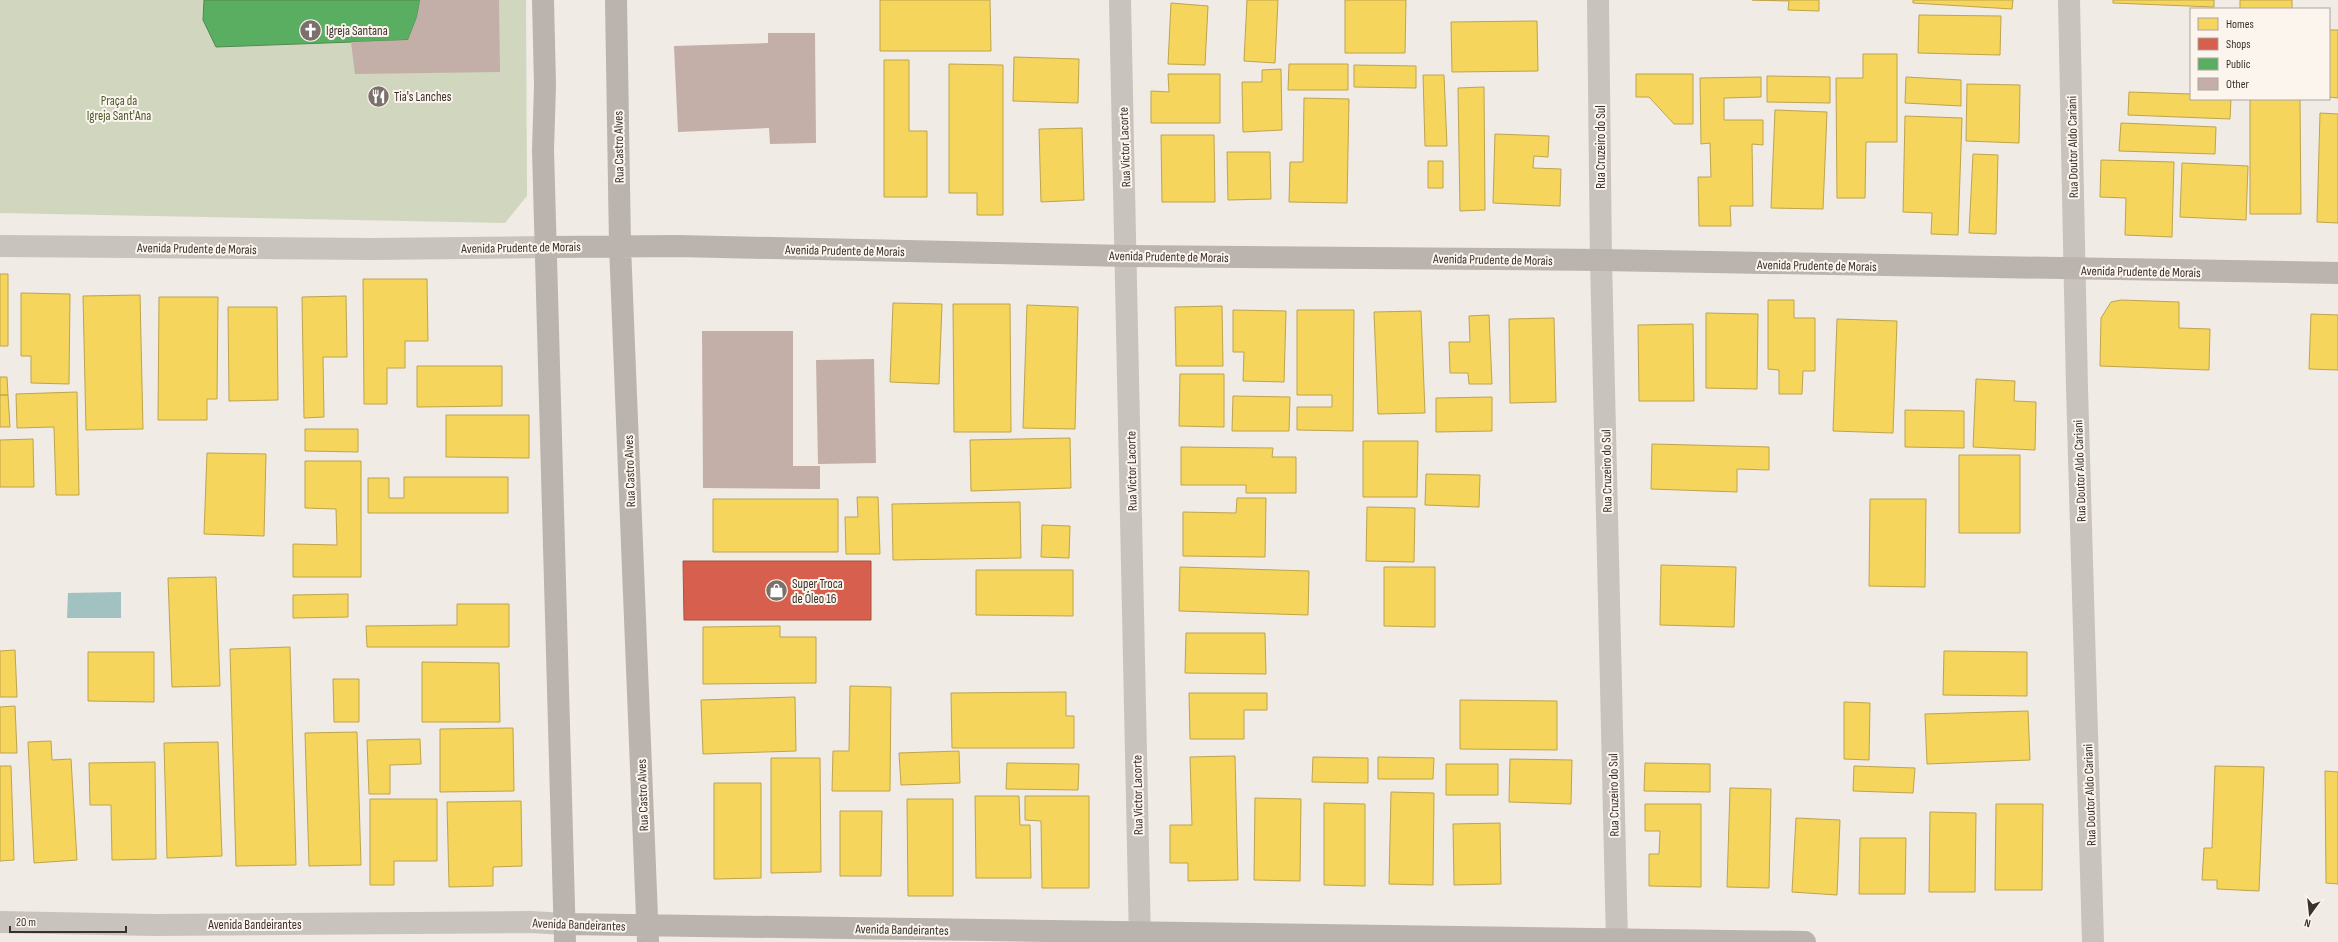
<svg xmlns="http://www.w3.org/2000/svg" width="2338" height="942" viewBox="0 0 2338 942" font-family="'Sofia Sans Condensed',sans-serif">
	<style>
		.green { fill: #d1d6bf }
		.water { fill: #a1c2c1 }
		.homes { fill: #f6d55c; stroke: #bea44d }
		.shops { fill: #d6604d; stroke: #a85243 }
		.public { fill: #5aae61; stroke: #518851 }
		.building { fill: #c3afa7 }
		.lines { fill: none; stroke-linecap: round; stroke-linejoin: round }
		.street { stroke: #c9c3be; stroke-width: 22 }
		.secondary { stroke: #bab3ae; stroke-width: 22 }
		.labels { text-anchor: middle; stroke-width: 4; stroke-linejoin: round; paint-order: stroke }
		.poi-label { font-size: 13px; fill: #3b302b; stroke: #fbf5ee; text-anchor: start }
		.park-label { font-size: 13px; fill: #4a5a2e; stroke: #fbf5ee }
		.street-label { font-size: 13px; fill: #3b302b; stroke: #fbf5ee }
	</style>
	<rect width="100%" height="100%" fill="#f0ebe5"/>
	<path class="green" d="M0,0H526L527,196L505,223L0,213Z"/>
	<path class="water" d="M121,592V618H67L68,593Z"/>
	<path class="homes" d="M880,0H990L991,51H880Z
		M1247,0H1278L1275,63L1244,61Z
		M1345,0H1406L1405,53H1345Z
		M1752,0H1819V11L1788,10L1789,1Z
		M1913,0H2013L2012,9L1913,3Z
		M2113,0H2214V7L2113,3Z
		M2240,0H2292V9H2240Z
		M1171,3L1208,6L1205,65L1168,64Z
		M1919,15L2001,16L2000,55L1918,53Z
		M1537,21L1538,71L1452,72L1451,22Z
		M2329,30H2338V98L2329,97Z
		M1863,54H1897V142H1866L1865,198H1837L1836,78H1863Z
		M1014,57L1079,59L1078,103L1013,101Z
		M884,60H909V131H927V197H884Z
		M949,64L1003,65V215H977V193H949Z
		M1289,64H1348V90H1288Z
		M1354,65L1416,66V88L1354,87Z
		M1281,69L1282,130L1243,132L1242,82H1262V70Z
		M1168,74H1220V123H1151V91L1169,92Z
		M1636,74H1693V124H1674L1649,97H1636Z
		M1423,75H1444L1447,146H1425Z
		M1767,76L1830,77V103L1767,102Z
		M1761,77V97L1724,98V120H1763V145L1752,144L1753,206H1730L1731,226H1699L1698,177H1711L1710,143L1701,144L1700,78Z
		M1906,77L1961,80V106L1905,103Z
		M1967,84L2020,85L2019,143L1966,141Z
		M1484,87L1485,210L1460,211L1458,88Z
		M2129,92L2191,94V99H2231L2230,119L2128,115Z
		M1304,98L1349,99L1347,203L1289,202L1290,162H1303Z
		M2250,99H2300L2301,214H2250Z
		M1775,110L1827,112L1823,209L1771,208Z
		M2320,113L2338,114V223L2317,222Z
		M1905,116L1962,118L1958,235L1931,234L1932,213L1903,212Z
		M2121,123L2216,127L2215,154L2119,151Z
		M1082,128L1084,200L1041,202L1039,129Z
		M1495,134L1549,136L1548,157L1534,156L1533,168L1561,169L1560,206L1493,203Z
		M1161,135H1214L1215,202H1162Z
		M1227,152H1270L1271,199L1228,200Z
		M1973,154L1998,155L1996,234L1969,233Z
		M2101,160L2174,162L2172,237L2125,235L2126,198L2100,197Z
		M1428,161H1443V188H1428Z
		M2182,163L2248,166L2246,220L2180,217Z
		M0,274H8V346H0Z
		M363,279H427L428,341H405V368H387V404H364Z
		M21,293L70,294L69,384L31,383V356H21Z
		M140,295L143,429L86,430L83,296Z
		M346,296L347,357H323L324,417L304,418L302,297Z
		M159,297H218L217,399H207V420H158Z
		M1768,300H1794V318H1815V371H1803L1802,394H1779V370L1768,369Z
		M2121,300L2179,302V328L2210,329L2209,370L2100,366L2101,318L2111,302Z
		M893,303L942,304L939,384L890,382Z
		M953,304H1010L1011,432H954Z
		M1027,305L1078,307L1075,429L1023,428Z
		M1222,306L1223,366H1176L1175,307Z
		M228,307H277L278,400L229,401Z
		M1233,310L1286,311L1284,382L1243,381L1244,352H1233Z
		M1297,310H1354L1353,431L1297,430V407H1332V395H1297Z
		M1421,311L1425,413L1378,414L1374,312Z
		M1706,313L1758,314L1757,389L1706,388Z
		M2311,314L2338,315V370L2309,369Z
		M1489,315L1492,384H1469L1468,373H1450L1449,342H1470L1469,316Z
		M1554,318L1556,402L1510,403L1509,319Z
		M1837,319L1897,321L1893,433L1833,431Z
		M1693,324L1694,401H1639L1638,325Z
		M417,366H502V406L417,407Z
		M1180,374H1224V427L1179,426Z
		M0,377H7L8,395H0Z
		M1976,379L2015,381L2014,401L2036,402L2035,450L1973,447Z
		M77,392L79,495H56L54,427L17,428L16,394Z
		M0,395H8L10,427H0Z
		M1233,396L1290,397L1289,431H1232Z
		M1492,397V431L1436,432V398Z
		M1905,410L1964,411V448L1905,447Z
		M446,415H529V458L446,457Z
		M305,429H358V452L305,451Z
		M1070,438L1071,488L971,491L970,440Z
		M33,439L34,487H0V440Z
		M1363,441H1418L1417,497H1363Z
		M1652,444L1769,447V470L1737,469V492L1651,489Z
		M1181,447L1273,448L1272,457H1296V493H1246V485H1181Z
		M207,453L266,454L264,536L204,534Z
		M1959,455H2020V533H1959Z
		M305,461H361V577H293V544L337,545L336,509L305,508Z
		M1426,474L1480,475L1479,507L1425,505Z
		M404,477H508V513H368V478H389V498H404Z
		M857,497H878L880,554H846L845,517H858Z
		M1237,498H1266L1265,557L1183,556V512L1236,513Z
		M713,499H838V552H713Z
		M1870,499H1926L1925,587L1869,586Z
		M1020,502L1021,558L893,560L892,504Z
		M1367,507L1415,508L1414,562L1366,561Z
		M1042,525L1070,526L1069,558L1041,557Z
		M1661,565L1736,567L1734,627L1660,625Z
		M1180,567L1309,571L1308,615L1179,611Z
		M1384,567H1435V627L1384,626Z
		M976,570H1073V616L976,615Z
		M216,577L220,686L172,687L168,578Z
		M348,594V617L293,618V595Z
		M457,604H509V647H367L366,626L457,625Z
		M780,626V637H816V683L703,684V627Z
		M1186,633H1265L1266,674L1185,673Z
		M290,647L296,865L236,866L230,649Z
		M15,650L17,697H0V651Z
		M1944,651L2027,652V696L1943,695Z
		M88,652H154V702L88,701Z
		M422,662L499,663L500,722H422Z
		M333,679H359V722H334Z
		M850,686L891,687L890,791H832L833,751H849Z
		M1066,692V716H1074V748H952L951,693Z
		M1189,693H1267V710H1244V739H1190Z
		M795,697L796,751L703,754L701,700Z
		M1460,700L1557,701V750L1460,749Z
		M1844,702L1870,703L1869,760L1844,759Z
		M15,706L17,753H0V707Z
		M2028,711L2030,760L1927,764L1925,714Z
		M513,728L514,791L440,792V729Z
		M357,732L361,865L309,866L305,733Z
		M420,739L421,764L390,765V794H369L367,740Z
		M51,741L52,760L71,759L77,860L34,863L28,742Z
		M218,742L222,856L167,858L164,743Z
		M959,751L960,783L901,785L899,753Z
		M1235,756L1238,880L1188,881V863H1170V825H1192L1190,757Z
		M1313,757L1368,758V783L1312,782Z
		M1378,757L1434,758L1433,779H1378Z
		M771,758H820L821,872L771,873Z
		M1510,759L1572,760L1571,804L1509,802Z
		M155,762L156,859L112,860L111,805H90L89,763Z
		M1007,763L1079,764L1078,790L1006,789Z
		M1645,763L1710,764V792L1644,791Z
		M1446,764H1498V795H1446Z
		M0,766H11L14,860L0,861Z
		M1854,766L1915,768L1913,793L1853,791Z
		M2215,766L2264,767L2259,891L2217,889V880H2202L2204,848H2212Z
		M2325,771L2338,772V884L2326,883Z
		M714,783H761V878L714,879Z
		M1730,788L1771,789L1769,888L1727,887Z
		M1391,792L1434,793L1433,885L1389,884Z
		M975,796H1019L1020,825H1030L1031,878H976Z
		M1025,796H1089V888H1042L1041,821L1025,820Z
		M1255,798L1301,799L1300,881L1254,880Z
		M370,799H437V861H394V885H370Z
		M907,799H953V896H908Z
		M521,801L522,866L493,867V886L449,887L447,802Z
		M1324,803L1365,804V886L1324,885Z
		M1645,804H1701V887L1649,886V854H1659L1660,831H1645Z
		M1996,804H2043L2042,890H1995Z
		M840,811H882L881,876H840Z
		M1930,812L1976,813L1975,892H1929Z
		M1796,818L1840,820L1837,895L1792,892Z
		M1500,823L1501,884L1454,885L1453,824Z
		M1860,838H1906L1905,894H1859Z"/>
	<path class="shops" d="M683,561H871V620H684Z"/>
	<path class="public" d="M204,0H420L417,17L408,40L216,47L203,20Z"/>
	<path class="building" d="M420,0H499L500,72L355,74L351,42L408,40L417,17Z
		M768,33H815L816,143L770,144L769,128L678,132L674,46L768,43Z
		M702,331H793V466H820V489L703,488Z
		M874,359L876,463L818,464L816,360Z"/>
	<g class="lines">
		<path class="street" d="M1120,0L1140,942
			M1598,0L1601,260L1617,942
			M2069,0L2077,388L2093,942
			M0,246L372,249L547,247
			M0,922L154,925L531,922L565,924"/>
		<path class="secondary" d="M543,0L545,85L543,150L565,942
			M616,0L620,246L648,942
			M547,247L678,246L1127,256L1601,260L2338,273
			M565,924L1805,942"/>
	</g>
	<defs>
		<symbol id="church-disc" viewBox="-11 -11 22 22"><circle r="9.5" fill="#7a716c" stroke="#fbf5ee"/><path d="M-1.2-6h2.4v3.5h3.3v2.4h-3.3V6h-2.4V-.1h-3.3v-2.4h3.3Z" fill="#fff"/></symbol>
		<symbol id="restaurant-disc" viewBox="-11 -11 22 22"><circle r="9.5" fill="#7a716c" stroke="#fbf5ee"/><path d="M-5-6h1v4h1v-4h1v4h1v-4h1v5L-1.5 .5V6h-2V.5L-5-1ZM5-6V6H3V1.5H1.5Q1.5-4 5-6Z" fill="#fff"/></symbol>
		<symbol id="shop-disc" viewBox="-11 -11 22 22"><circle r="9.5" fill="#7a716c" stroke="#fbf5ee"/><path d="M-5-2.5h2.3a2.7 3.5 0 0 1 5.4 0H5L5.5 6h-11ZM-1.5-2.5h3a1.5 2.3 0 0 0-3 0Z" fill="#fff"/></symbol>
	</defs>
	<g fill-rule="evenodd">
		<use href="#church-disc" x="298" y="18" width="25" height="25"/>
		<use href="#restaurant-disc" x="366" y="84" width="25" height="25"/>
		<use href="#shop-disc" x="764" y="578" width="25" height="25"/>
	</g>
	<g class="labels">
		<g class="poi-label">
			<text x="326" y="35">Igreja Santana</text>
			<text x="394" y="101">Tia's Lanches</text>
			<text x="792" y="588">Super Troca<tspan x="792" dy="15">de Óleo 16</tspan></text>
		</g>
		<g class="park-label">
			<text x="119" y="105">Praça da<tspan x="119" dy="15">Igreja Sant'Ana</tspan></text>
		</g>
		<g class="street-label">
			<text transform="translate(618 147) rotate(-91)" y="5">Rua Castro Alves</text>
			<text transform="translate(1124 147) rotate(-92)" y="5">Rua Victor Lacorte</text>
			<text transform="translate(1600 147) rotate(-90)" y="5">Rua Cruzeiro do Sul</text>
			<text transform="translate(2072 147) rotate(-91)" y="5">Rua Doutor Aldo Cariani</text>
			<text transform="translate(521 247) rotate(-1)" y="5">Avenida Prudente de Morais</text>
			<text transform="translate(197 248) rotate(1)" y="5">Avenida Prudente de Morais</text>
			<text transform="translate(845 250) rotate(1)" y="5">Avenida Prudente de Morais</text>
			<text transform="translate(1169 256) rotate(1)" y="5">Avenida Prudente de Morais</text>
			<text transform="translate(1493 259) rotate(1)" y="5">Avenida Prudente de Morais</text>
			<text transform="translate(1817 265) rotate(1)" y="5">Avenida Prudente de Morais</text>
			<text transform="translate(2141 271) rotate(1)" y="5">Avenida Prudente de Morais</text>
			<text transform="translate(629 471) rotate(-92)" y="5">Rua Castro Alves</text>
			<text transform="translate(1131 471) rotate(-91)" y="5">Rua Victor Lacorte</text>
			<text transform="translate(1606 471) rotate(-91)" y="5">Rua Cruzeiro do Sul</text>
			<text transform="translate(2079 471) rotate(-92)" y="5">Rua Doutor Aldo Cariani</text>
			<text transform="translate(642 795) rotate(-92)" y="5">Rua Castro Alves</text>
			<text transform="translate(1137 795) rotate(-91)" y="5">Rua Victor Lacorte</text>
			<text transform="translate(1613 795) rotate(-91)" y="5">Rua Cruzeiro do Sul</text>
			<text transform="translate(2089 795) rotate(-92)" y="5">Rua Doutor Aldo Cariani</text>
			<text x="255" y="929">Avenida Bandeirantes</text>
			<text transform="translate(579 924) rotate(2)" y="5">Avenida Bandeirantes</text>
			<text transform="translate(902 929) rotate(1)" y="5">Avenida Bandeirantes</text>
		</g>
	</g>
	<rect x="2190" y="8" width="140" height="92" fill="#fbf5ee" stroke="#aea6a0"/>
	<rect x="2198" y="18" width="20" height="12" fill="#f6d55c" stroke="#aea6a0"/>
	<text x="2226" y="28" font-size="12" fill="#3b302b">Homes</text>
	<rect x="2198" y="38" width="20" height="12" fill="#d6604d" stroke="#aea6a0"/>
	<text x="2226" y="48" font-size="12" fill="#3b302b">Shops</text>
	<rect x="2198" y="58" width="20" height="12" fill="#5aae61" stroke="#aea6a0"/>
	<text x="2226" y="68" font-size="12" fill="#3b302b">Public</text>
	<rect x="2198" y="78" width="20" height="12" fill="#c3afa7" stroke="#aea6a0"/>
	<text x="2226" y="88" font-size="12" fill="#3b302b">Other</text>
	<g transform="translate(2310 914) rotate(195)" stroke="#fbf5ee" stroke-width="3" paint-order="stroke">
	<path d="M0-3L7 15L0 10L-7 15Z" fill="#3b302b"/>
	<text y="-6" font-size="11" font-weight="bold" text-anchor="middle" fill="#3b302b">N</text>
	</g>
	<path d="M10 926v6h116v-6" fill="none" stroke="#3b302b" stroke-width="2"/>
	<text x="16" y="926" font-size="12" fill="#3b302b" stroke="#fbf5ee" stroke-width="3" paint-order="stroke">20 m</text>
</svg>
